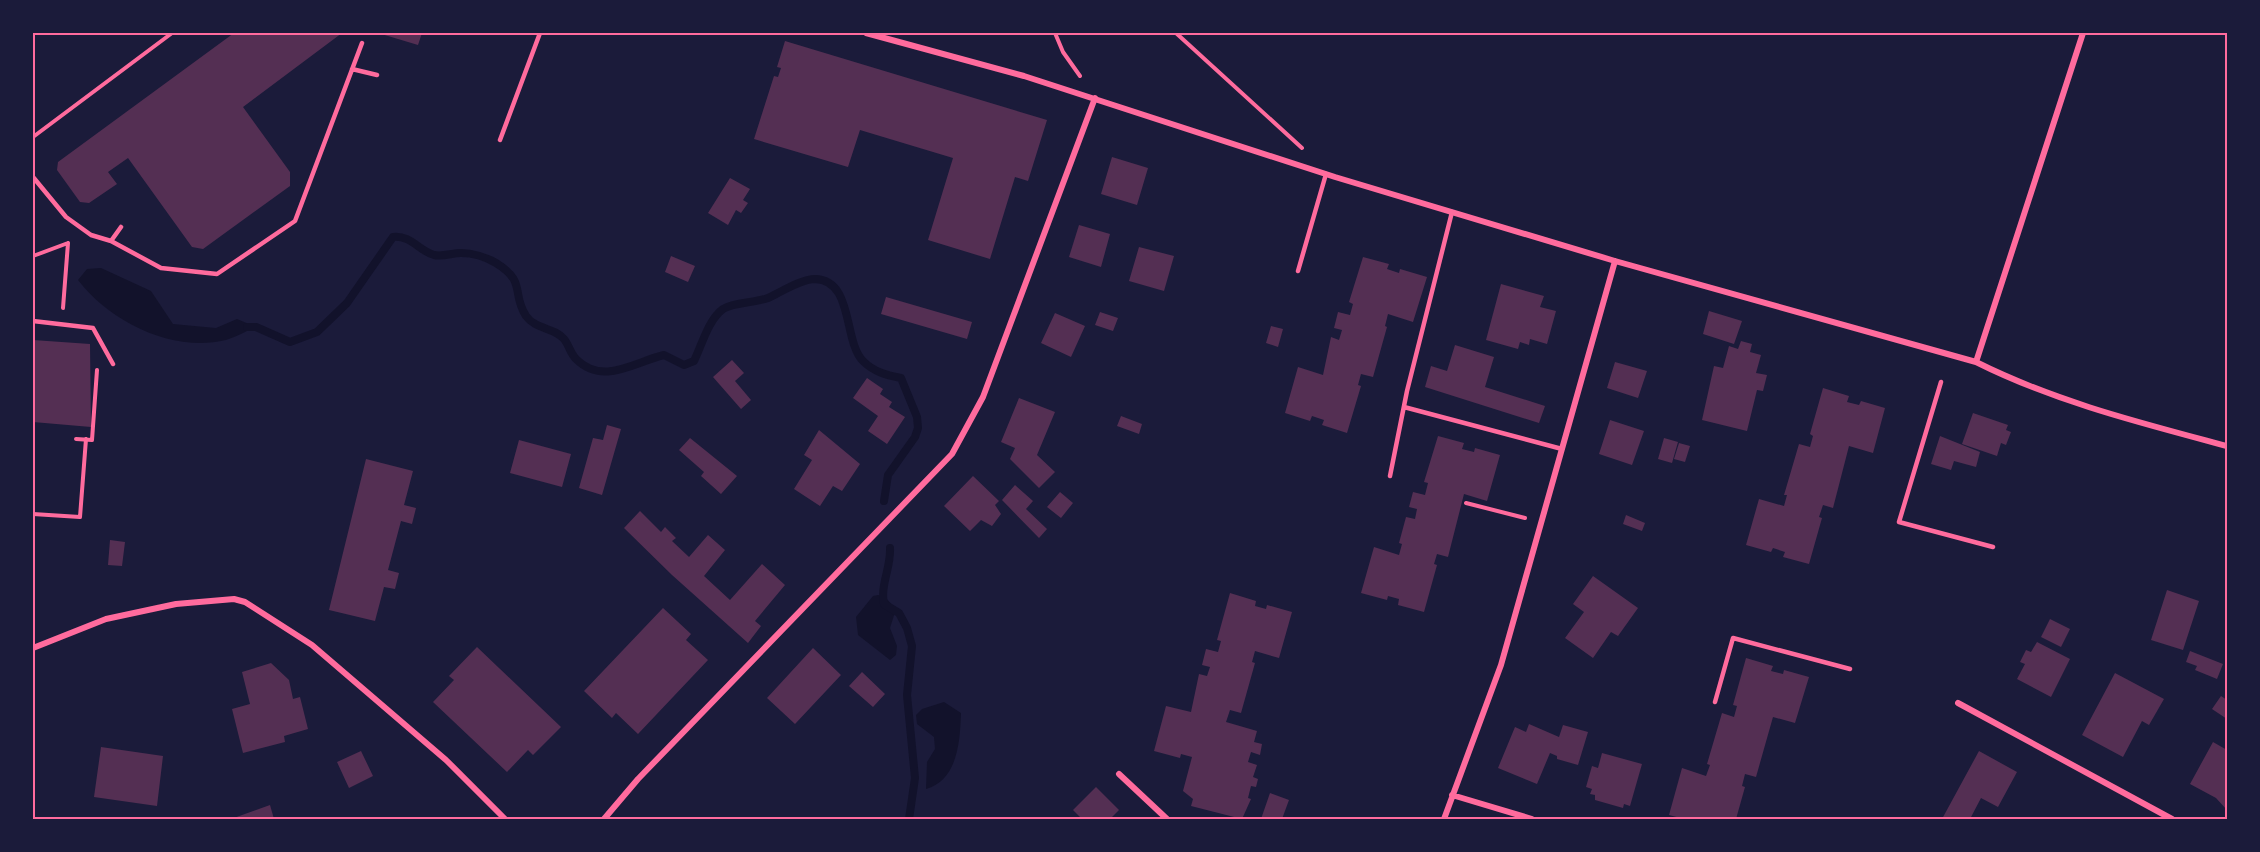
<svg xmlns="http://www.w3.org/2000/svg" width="2260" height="852" viewBox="0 0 2260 852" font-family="'Fira Sans',sans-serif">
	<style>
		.water { fill: #12122b }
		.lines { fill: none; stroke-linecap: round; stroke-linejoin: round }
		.stream { stroke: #12122b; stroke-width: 8 }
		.building { fill: #542f53 }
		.path { stroke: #ff6b9d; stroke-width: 4 }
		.service { stroke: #ff6b9d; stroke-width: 4.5 }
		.minor { stroke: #ff6b9d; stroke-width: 6 }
		.neatline { fill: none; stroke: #ff6b9d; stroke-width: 2 }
	</style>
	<rect width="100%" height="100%" fill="#1b1b3a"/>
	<path class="water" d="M101,268L151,291L173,324L216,328L237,319L256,327C246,331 236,337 226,340C173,353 110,322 78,280L87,269Z
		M878,595L885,597L896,609L890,628L897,646L896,655L890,660L858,635L856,617L873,596Z
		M944,702L961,713C960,741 958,780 926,789L927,762L935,749L934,737L917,724L916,715L922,709Z"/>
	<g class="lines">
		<path class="stream" d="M247,327H256L290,342L317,332L347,303L393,237C411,235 419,251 434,255C443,257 452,253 461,253C472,253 486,257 496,263C527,282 511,293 526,316C536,330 554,327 564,339C569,345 570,353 576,359C603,386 634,362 664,355L684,365L694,361C702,345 708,320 723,309C734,302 755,303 768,298C781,292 801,279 815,279C854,280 843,341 863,361C874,372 886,375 901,378L917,417L918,428L915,437L888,475L884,501
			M890,548C891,568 880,585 884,604L899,613L907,628L912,646L907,695L915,778L909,819"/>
	</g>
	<path class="building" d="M234,33H342L243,107L290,172V186L203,249L192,247L128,158L108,172L117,184L89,203L80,202L57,170L58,162Z
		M378,33H422L418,45Z
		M785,41L1047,120L1028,181L1015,177L990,259L928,240L953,158L860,130L848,167L754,139L774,76L778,77L781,68L777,67Z
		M1112,157L1148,168L1137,205L1101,194Z
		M730,178L750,189L743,200L748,203L741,213L736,210L728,225L708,213Z
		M1079,225L1110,234L1101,267L1069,257Z
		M1139,247L1174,256L1164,291L1129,281Z
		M671,256L695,266L688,282L665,272Z
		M1363,257L1389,264L1387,269L1399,273L1400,269L1427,277L1413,322L1388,314L1385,326L1387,327L1373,377L1361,374L1358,385L1361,386L1347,433L1322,425L1324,420L1312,416L1310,421L1285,413L1298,367L1323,375L1331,337L1339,340L1342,330L1334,328L1338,312L1350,315L1353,304L1349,302Z
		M1501,284L1544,296L1540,307L1556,311L1547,344L1530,339L1529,345L1520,342L1518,349L1486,340Z
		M886,297L972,322L967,339L881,314Z
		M1709,311L1742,321L1734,344L1703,334Z
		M1100,312L1118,318L1113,331L1095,325Z
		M1055,313L1085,326L1071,357L1041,343Z
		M1271,326L1283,329L1278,347L1266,343Z
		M33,340L90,344L91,427L33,422Z
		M1741,341L1752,344L1750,352L1761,355L1756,373L1767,375L1763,391L1757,390L1747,431L1702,420L1714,366L1723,368L1729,346L1738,349Z
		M1455,345L1494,357L1485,387L1545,406L1539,423L1425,387L1431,366L1447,371Z
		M732,360L744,373L735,381L751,400L741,409L713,377Z
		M1615,362L1647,371L1638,398L1607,388Z
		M867,378L883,389L880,394L892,402L889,407L905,417L887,444L868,431L878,416L853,398Z
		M1823,388L1849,396L1847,402L1859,405L1861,401L1885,408L1873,453L1849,446L1833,508L1823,505L1819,517L1822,518L1809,564L1783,557L1785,552L1773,548L1771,552L1746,545L1759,499L1784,506L1787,495H1784L1799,444L1810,447L1813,436L1810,434Z
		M1019,398L1055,412L1037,455L1055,472L1039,488L1010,459L1015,448L1001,442Z
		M1973,413L2008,425L2006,430L2011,432L2006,445L2001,443L1997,456L1962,444Z
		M1121,416L1142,424L1139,434L1117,426Z
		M1610,420L1644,431L1632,465L1599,454Z
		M607,425L621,429L602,495L579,488L593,438L603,440Z
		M819,430L860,464L842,491L833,486L820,506L794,489L812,460L804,455Z
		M1438,436L1464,443L1462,449L1474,452L1475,448L1500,455L1487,501L1464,494L1448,557L1437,554L1434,564L1437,565L1424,612L1398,605L1399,599L1388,596L1387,600L1361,593L1374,547L1399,555L1402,544L1399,543L1406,517L1415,519L1417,509L1409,507L1413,492L1425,495L1428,483L1424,482Z
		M1940,436L1980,452L1976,467L1954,461L1951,470L1931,464Z
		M690,438L737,476L721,494L701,476L704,472L679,450Z
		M1664,438L1678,442L1672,463L1658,459Z
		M519,440L571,454L562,487L510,473Z
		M1679,443L1690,446L1685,462L1674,459Z
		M366,459L413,471L404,505L416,508L412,524L401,521L388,570L399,573L395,589L384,587L375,621L329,610Z
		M973,476L999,501L995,505L1001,514L992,526L981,520L970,531L944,506Z
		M1015,485L1033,501L1026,509L1047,529L1039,538L1002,500Z
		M1060,492L1073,503L1061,518L1047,507Z
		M640,511L661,532L665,527L676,538L672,541L689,557L708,535L725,550L704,576L730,600L762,564L785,585L755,621L761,626L748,643L672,575L624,528Z
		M1626,515L1645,523L1642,531L1623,524Z
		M110,540L125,542L122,566L108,565Z
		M1593,576L1638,608L1618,636L1611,632L1593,658L1565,638L1584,612L1573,604Z
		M2167,590L2199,601L2183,650L2151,640Z
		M1230,593L1256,601L1255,606L1266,609L1267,605L1292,612L1279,658L1255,651L1252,662L1255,663L1241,713L1230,710L1226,722L1257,731L1254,742L1262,744L1260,755L1251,752L1248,762L1257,765L1253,777L1258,779L1256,787L1251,786L1248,798L1251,799L1242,819L1191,806L1193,799L1183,791L1192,757L1181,754L1180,758L1154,751L1166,706L1191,712L1199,674L1207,676L1210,667L1202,665L1206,649L1218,652L1221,641L1217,640Z
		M663,608L691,634L686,640L708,660L638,734L616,713L612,718L584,691Z
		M2050,619L2070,629L2061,647L2041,637Z
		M2037,642L2070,659L2051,697L2017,679L2025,664L2020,662L2026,650L2031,652Z
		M477,647L561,727L533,755L528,750L507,772L433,702L454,680L449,676Z
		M813,648L841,675L795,724L767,698Z
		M2190,651L2223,664L2217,679L2195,670L2197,666L2186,662Z
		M1746,658L1773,666L1771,671L1783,674L1784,670L1809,677L1795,723L1773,717L1756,777L1745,774L1742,786L1745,787L1736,819H1684L1669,815L1682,768L1706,776L1710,765L1707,764L1722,713L1734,717L1737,706L1733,705Z
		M271,663L289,680L293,699L300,697L308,729L284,736L285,742L243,753L232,709L250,704L242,672Z
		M862,672L885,694L873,707L849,686Z
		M2115,673L2164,699L2149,725L2142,721L2123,757L2082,735Z
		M2221,696L2227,700V719L2212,709Z
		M1529,724L1559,737L1563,725L1588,732L1578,765L1557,759V756L1550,753L1537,784L1498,768L1515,727L1526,732Z
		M2213,742L2227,750V810L2216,798L2190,784Z
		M101,747L163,756L157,806L94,797Z
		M361,751L373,776L349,788L337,762Z
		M1979,751L2017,772L1998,807L1981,798L1970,819H1942Z
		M1602,753L1642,764L1630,806L1624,804L1623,808L1595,800V795L1590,794L1592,789L1586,787L1592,766L1598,768Z
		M1096,787L1119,810L1110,819H1082L1073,810Z
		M1270,793L1289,800L1282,819H1261Z
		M270,805L274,819H231Z"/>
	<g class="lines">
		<path class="path" d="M1055,33L1063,52L1080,76
			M1176,33L1302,148
			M33,137L172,33
			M33,256L68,243
			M63,308L68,243
			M76,439L92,440L97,370
			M1466,503L1525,518
			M33,514L80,517L86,439"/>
		<path class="service" d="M352,69L377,75
			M500,140L540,33
			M33,177L66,217L91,235L111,241L161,268L217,274L295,221L362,43
			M111,241L121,227
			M1298,271L1326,174
			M33,321L93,328L113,364
			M1941,382L1899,522L1993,547
			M1404,407L1562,449
			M1390,476L1407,391L1452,212
			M1715,702L1733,638L1850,669"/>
		<path class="minor" d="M866,33L1024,76L1335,177L1615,261L1976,362C2056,402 2141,423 2227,446
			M1976,362L2083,33
			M33,648L106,619L176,604L234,599L245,602L312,645L446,760L505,819
			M1958,703L2172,819
			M1119,774L1167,819
			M1452,795L1532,819
			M604,819L638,779L952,454L983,397L1095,98
			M1444,819L1501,665L1615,261"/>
	</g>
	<rect width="2260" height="852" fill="none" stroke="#1b1b3a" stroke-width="69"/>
	<rect x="34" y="34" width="2192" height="784" class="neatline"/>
</svg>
